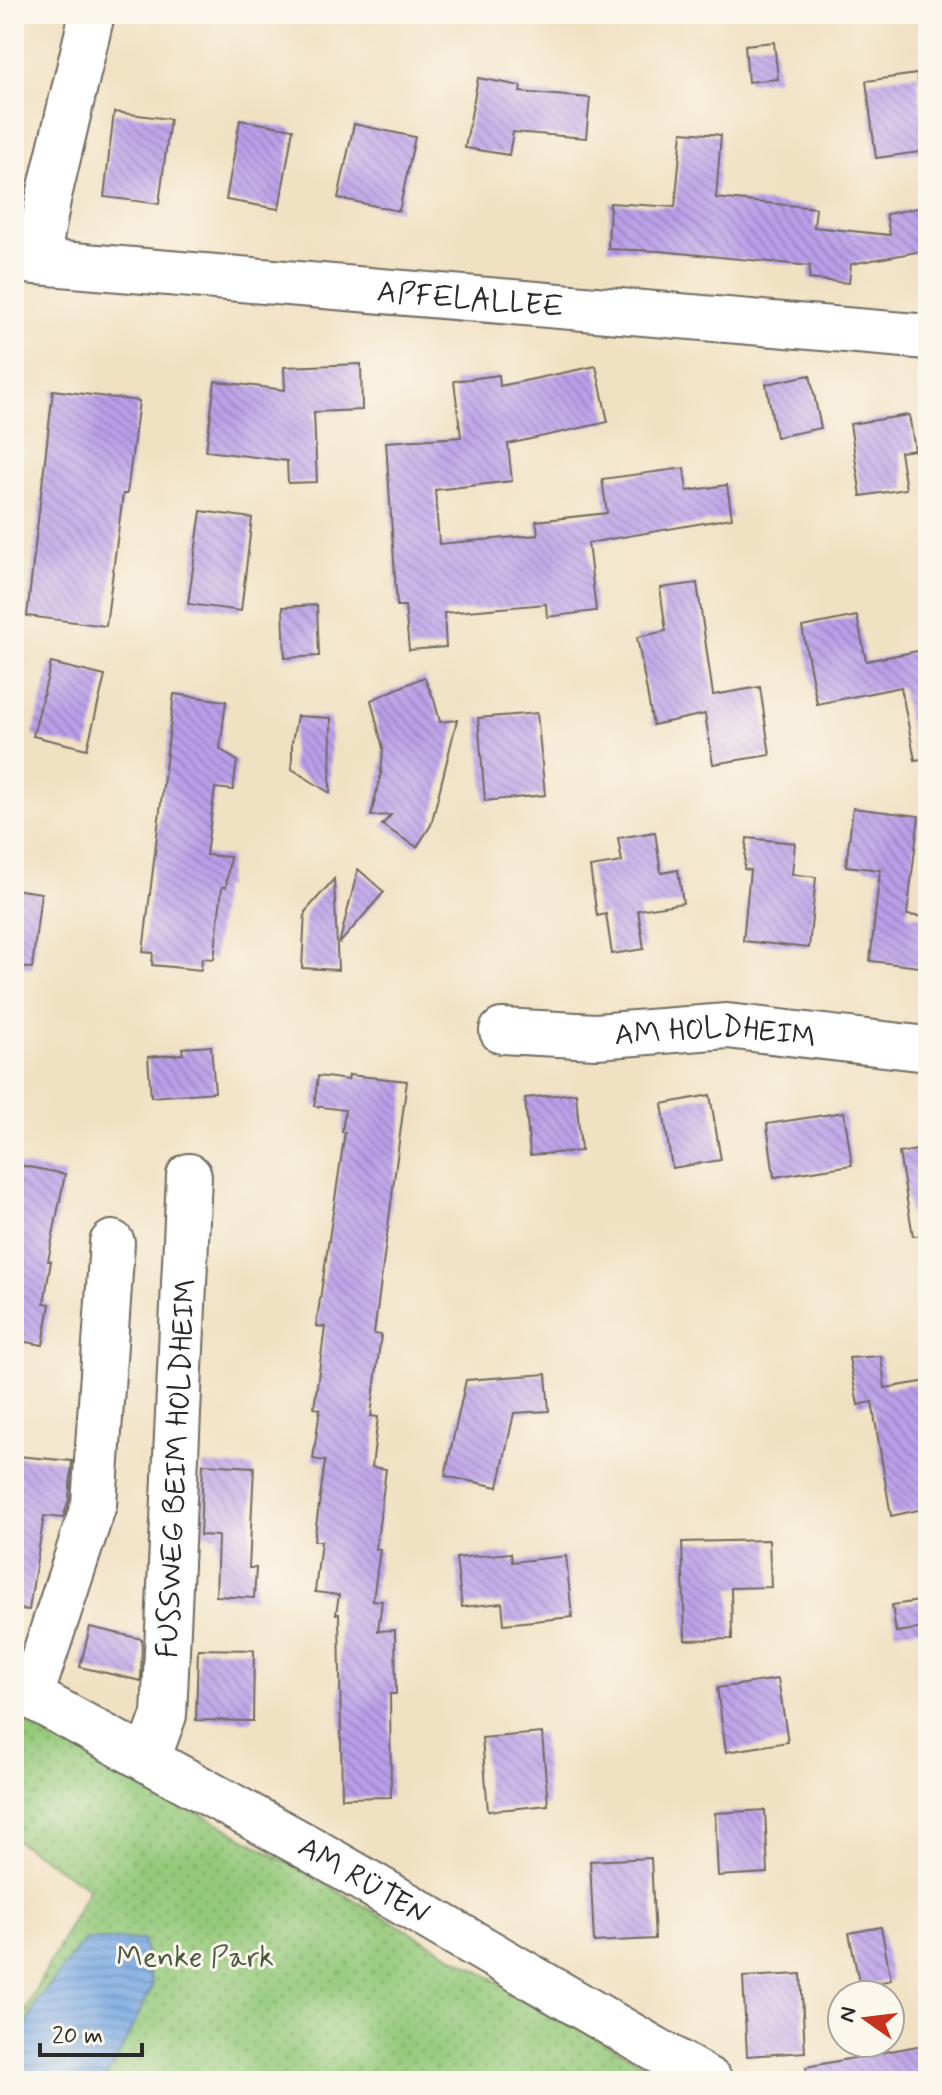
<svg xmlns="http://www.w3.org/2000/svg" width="942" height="2095" viewBox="0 0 942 2095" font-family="Mynerve,sans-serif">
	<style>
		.park { fill: url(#park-dots); stroke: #607a52; stroke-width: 2 }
		.water { fill: url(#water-rules); stroke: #526a88; stroke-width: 2 }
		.building { fill: url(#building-back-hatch) }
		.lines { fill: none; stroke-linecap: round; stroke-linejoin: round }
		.minor-casing { stroke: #706b60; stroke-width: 48 }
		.minor { stroke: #fff; stroke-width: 44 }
		.labels { text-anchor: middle; stroke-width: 6; stroke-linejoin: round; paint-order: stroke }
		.street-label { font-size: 30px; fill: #2b2b2b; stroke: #fbf7ec }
		.park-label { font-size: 30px; fill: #4a5a43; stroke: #fbf7ec }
	</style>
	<defs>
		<pattern id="park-dots" width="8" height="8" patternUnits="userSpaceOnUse" patternTransform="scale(2)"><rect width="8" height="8" fill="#94c97a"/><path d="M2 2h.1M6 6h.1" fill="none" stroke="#79a364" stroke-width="1.8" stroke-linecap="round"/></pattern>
		<pattern id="water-rules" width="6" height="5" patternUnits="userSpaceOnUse" patternTransform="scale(2)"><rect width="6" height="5" fill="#7aa9e4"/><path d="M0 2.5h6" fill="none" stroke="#648ab9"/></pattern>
		<pattern id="building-back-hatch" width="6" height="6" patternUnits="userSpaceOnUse" patternTransform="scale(2)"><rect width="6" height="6" fill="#b99fe9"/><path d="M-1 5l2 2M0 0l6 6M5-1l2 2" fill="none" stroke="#9782bd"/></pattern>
	</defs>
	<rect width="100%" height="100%" fill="#fbf7ec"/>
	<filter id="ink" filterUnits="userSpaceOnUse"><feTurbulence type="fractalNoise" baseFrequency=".0125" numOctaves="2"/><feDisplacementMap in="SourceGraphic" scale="16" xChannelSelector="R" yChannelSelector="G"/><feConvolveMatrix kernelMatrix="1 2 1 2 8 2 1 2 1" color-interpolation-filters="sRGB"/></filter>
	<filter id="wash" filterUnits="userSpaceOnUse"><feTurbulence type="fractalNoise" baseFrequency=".006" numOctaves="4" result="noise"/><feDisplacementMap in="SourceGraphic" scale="32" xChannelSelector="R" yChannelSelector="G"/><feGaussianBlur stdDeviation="1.8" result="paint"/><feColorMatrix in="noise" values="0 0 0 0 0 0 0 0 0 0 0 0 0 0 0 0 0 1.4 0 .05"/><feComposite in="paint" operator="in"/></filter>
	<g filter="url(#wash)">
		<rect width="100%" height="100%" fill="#f1e1c3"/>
		<path class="park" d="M20,1711L673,2081H14V2032L89,1888L14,1839V1726Z"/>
		<path class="water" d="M85,1940H143L152,1987L114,2065L102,2081H14V2056L37,2001Z"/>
		<g id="blocks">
			<path class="building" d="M774,42L778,79L748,82L745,45Z
				M917,74L927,151L876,158L866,81Z
				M478,78L521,86L520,92L590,98L586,138L513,132L509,155L465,148Z
				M114,112L170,119L159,204L104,197Z
				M240,120L293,129L279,209L226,200Z
				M354,124L415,137L399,211L338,198Z
				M682,132L721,135L716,198L816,208L814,227L890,235L886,214L928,206V250L851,264L849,283L809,279L810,266L659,251L608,249L610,203L675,207Z
				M361,364L362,410L314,412L317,482L288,483L287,461L206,451L215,381L285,390L284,367Z
				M596,366L608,422L508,444L512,481L435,490L439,544L538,535L536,521L607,513L602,479L684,468L687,491L727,485L732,518L588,543L596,611L547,617L546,604L444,613L446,647L409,650L405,606H397L386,442L461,437L454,381L499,375L500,386Z
				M810,375L821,428L776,437L766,384Z
				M53,390L139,401L127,494H123L106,626L27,616Z
				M909,415L915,450L900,452L906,489L861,496L850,424Z
				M201,511L252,518L241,611L188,604Z
				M697,583L713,695L760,687L770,755L713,764L705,714L653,725L637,637L666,631L660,588Z
				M317,605L319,656L285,658L283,607Z
				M857,616L866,661L928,649V758L915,760L901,687L817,704L802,627Z
				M51,663L105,676L87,749L33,736Z
				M424,677L434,699L440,722L457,720L431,825L417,847L382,825L391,815L371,816L381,773L383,748L371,700Z
				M174,694L226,701L220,749L237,761L233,790L215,788L206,855L230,857L226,887H222L214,959L202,958L201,970L152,965L153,953L143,952Z
				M537,713L545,795L485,801L478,718Z
				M297,716L331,718L330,793L292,769V742Z
				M853,808L919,816L907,915L928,917V968L870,961L880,870L846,866Z
				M655,832L661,873L678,870L683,903L638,910L644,949L612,954L606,914L597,916L590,867L622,862L618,838Z
				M747,838L795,843L792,874L816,877L809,948L743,941L750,870L744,869Z
				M358,869L384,892L339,944Z
				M334,879L338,970L302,968L305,912Z
				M14,889L41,893L32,968L14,967Z
				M211,1046L215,1092L151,1097L148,1057L183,1054L182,1048Z
				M349,1075L407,1081L374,1334L381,1335L371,1416L378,1417L372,1467L386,1469L376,1549H380L373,1600L382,1601L378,1631L395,1630L396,1694H390L391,1797L342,1798L339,1614H336L339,1595L315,1592L321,1541H314L325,1461L313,1459L320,1409L314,1408L325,1327L316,1326L345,1132H342L345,1110L314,1106L318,1076L348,1080Z
				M576,1093L581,1151L530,1155L525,1098Z
				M710,1095L721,1160L672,1168L662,1104Z
				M844,1112L852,1165L774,1177L767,1124Z
				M928,1148V1235L913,1236L899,1153Z
				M14,1164L65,1174L48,1261H51L44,1303L50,1304L43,1345L14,1340Z
				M881,1356L885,1388L928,1381V1508L891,1516L872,1402L858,1405L849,1358Z
				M546,1374L549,1411L514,1413L498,1487L445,1476L466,1380Z
				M17,1456L72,1461L69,1499L63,1518L44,1516L29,1610L14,1609V1487Z
				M203,1464L254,1467L249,1568H256L254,1598L216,1596L218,1536L200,1535Z
				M769,1540L771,1587L731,1588L732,1639L685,1640L682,1542Z
				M511,1553L512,1562L566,1556L572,1617L504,1624L502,1603L462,1607L456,1558Z
				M920,1601L925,1628L896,1632L892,1605Z
				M90,1627L142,1639L141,1681L80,1667Z
				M198,1649L254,1650L253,1721L196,1720Z
				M778,1679L788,1742L726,1752L717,1688Z
				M542,1733L548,1805L488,1811L482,1738Z
				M765,1810L768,1873L718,1876L715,1813Z
				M651,1858L655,1939L594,1942L590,1861Z
				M881,1927L891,1980L860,1987L849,1933Z
				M801,1974L805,2052L747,2056L743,1977Z
				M928,2044V2081H808L806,2067Z"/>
		</g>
	</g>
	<g filter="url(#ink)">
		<use href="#blocks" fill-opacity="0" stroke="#706b60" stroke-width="2"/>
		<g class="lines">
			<defs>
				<g id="minor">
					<path id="s1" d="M14,260L928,337"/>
					<path d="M37,262L48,200L92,14"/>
					<path id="s2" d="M502,1031L596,1036L727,1026L928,1049"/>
					<path id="s3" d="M14,1687L309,1848L710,2081"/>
					<path d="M31,1696L94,1504L112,1243"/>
					<path id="s4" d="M148,1759L164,1715L189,1176"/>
				</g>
			</defs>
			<use href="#minor" class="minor-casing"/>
			<use href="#minor" class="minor"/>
		</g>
	</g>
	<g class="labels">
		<g class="street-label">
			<text dy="10" stroke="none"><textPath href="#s1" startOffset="458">APFELALLEE</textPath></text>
			<text dy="10" stroke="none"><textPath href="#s2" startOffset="214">AM HOLDHEIM</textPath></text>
			<text dy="10" stroke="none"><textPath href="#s4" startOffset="294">FUSSWEG BEIM HOLDHEIM</textPath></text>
			<text dy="10" stroke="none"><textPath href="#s3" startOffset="400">AM RÜTEN</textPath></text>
		</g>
		<g class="park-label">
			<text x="195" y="1966">Menke Park</text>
		</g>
	</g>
	<rect width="942" height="2095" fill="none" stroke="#fbf7ec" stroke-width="48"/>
	<g transform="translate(866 2019) rotate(284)"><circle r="38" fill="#fbf7ec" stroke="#a8a59f" stroke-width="2"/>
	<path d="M0-6L14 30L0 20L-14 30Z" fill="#c8321e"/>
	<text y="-12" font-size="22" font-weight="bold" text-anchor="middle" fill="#2b2b2b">N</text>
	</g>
	<path d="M40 2043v12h102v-12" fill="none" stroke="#2b2b2b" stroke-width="4"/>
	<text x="52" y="2043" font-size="24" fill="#2b2b2b" stroke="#fbf7ec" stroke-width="6" paint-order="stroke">20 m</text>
</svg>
